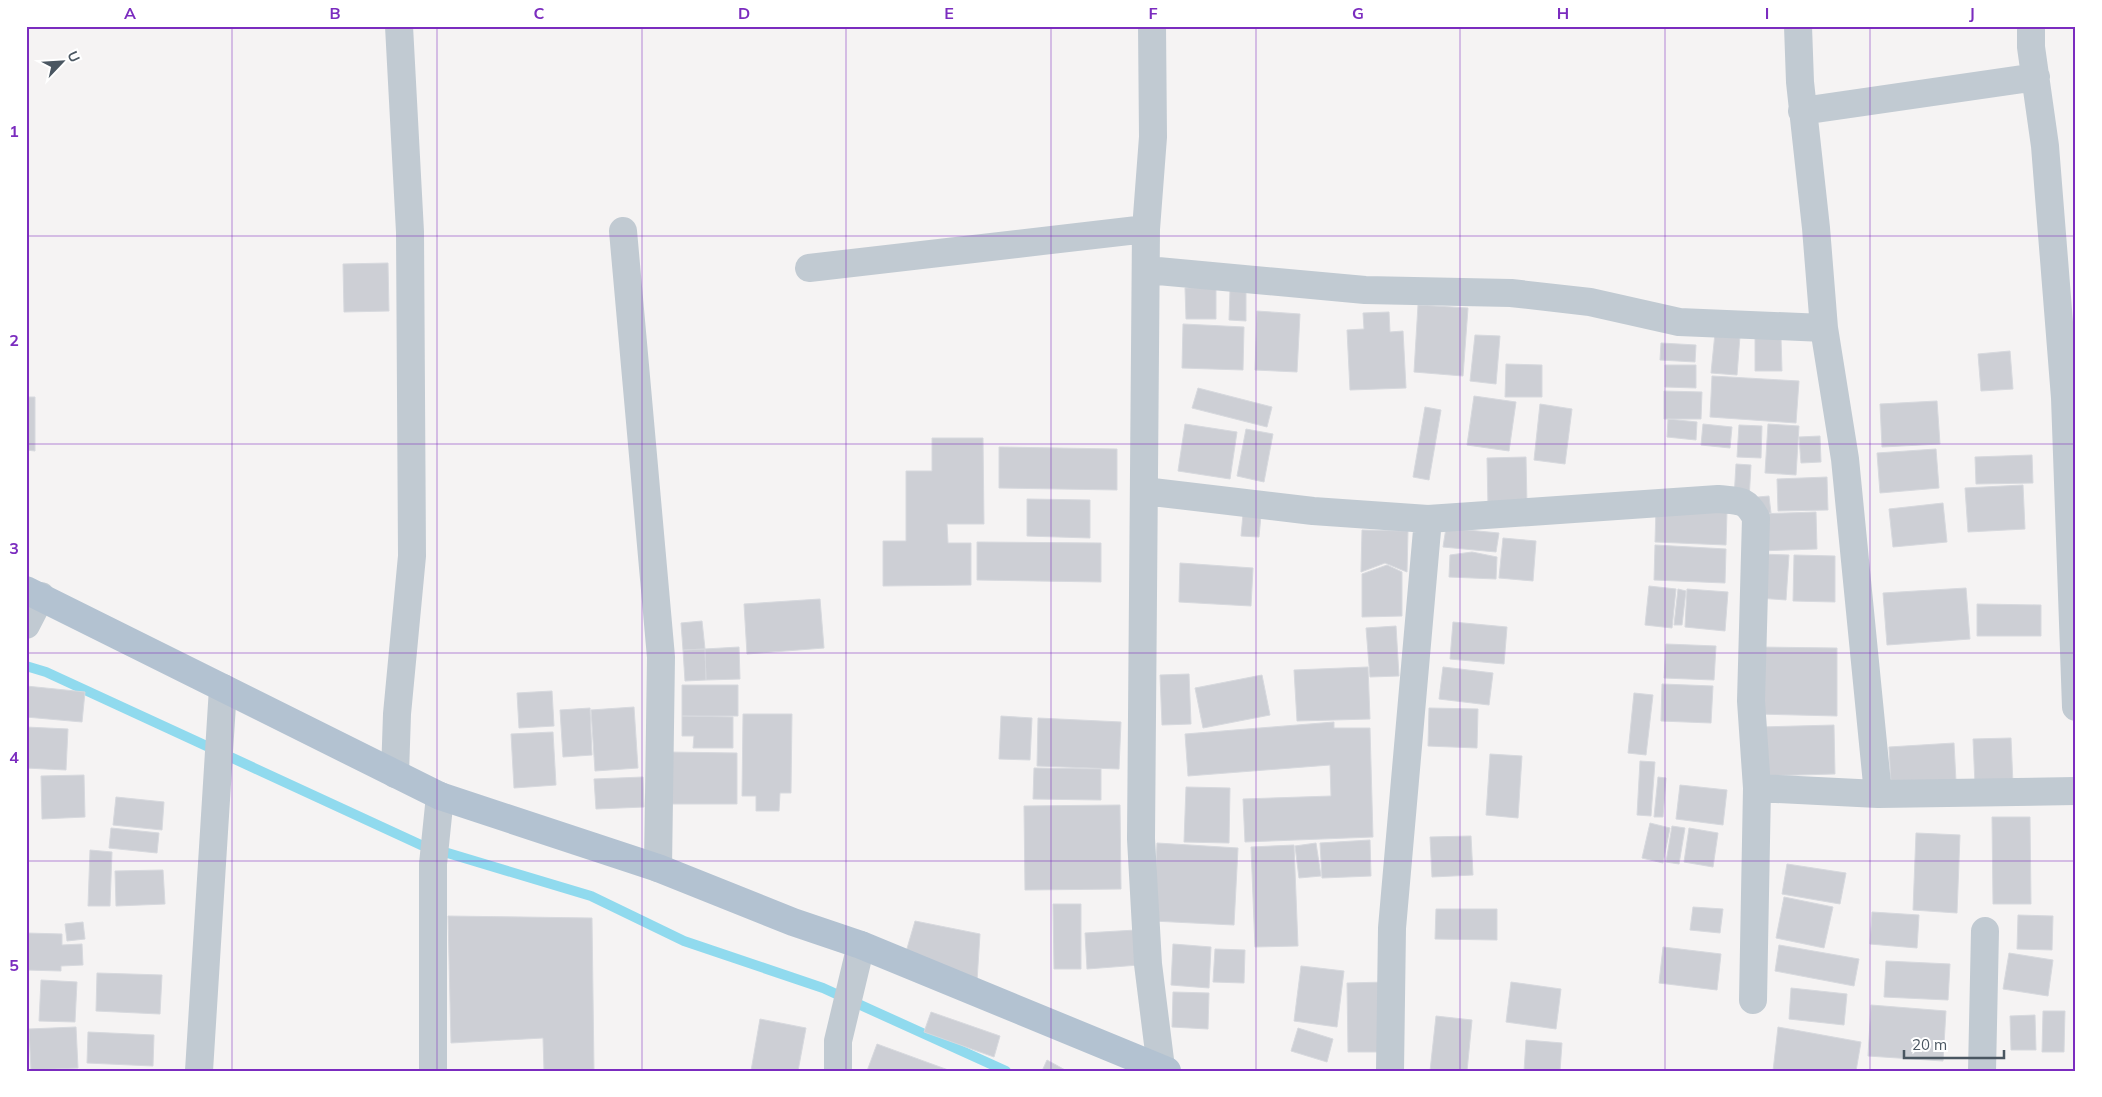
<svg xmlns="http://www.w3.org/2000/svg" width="2102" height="1097" viewBox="0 0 2102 1097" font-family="Mulish,sans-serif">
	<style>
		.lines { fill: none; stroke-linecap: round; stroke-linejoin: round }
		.stream { stroke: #90daee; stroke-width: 10 }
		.building { fill: #cdcfd5; stroke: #d7d9de }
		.minor { stroke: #c1cad2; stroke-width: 28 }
		.major { stroke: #b3c2d1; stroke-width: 28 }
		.grid { fill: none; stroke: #7b2cbf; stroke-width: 1; stroke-opacity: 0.55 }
		.neatline { fill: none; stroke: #7b2cbf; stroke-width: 2 }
		.grid-label { font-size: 16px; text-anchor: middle; font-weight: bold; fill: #7b2cbf }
	</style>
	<rect width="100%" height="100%" fill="#f5f3f3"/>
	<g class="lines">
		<path class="stream" d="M26,666L46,672L421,845L591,896L684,941L823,988L1006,1071"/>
	</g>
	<path class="building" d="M388,263L389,311L344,312L343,264Z
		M1216,287V319H1186L1185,288Z
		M1230,289H1246V321L1229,320Z
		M1418,305L1468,308L1463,376L1414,372Z
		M1257,311L1300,314L1297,372L1255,370Z
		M1389,312L1390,332L1403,331L1406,388L1350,390L1347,330L1364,329L1363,313Z
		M1183,324L1244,327L1243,370L1182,368Z
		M1715,333L1740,336L1737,375L1711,373Z
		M1475,335L1500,336L1496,384L1470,381Z
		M1755,338H1781L1782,371H1755Z
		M1661,343L1696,345L1695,362L1660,360Z
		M2010,351L2013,389L1981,391L1978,354Z
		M1506,364L1542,365V397H1505Z
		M1665,365H1696V388L1665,387Z
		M1712,376L1799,381L1796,423L1710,417Z
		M1198,388L1272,407L1267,427L1192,408Z
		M1664,391L1702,392L1701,419H1664Z
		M1474,396L1516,402L1509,451L1467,445Z
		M26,397H35V451L26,450Z
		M1937,401L1940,444L1882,447L1880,404Z
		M1540,404L1572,409L1565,464L1534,460Z
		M1425,407L1441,410L1429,480L1413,477Z
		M1668,419L1697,422L1696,440L1667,437Z
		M1185,424L1237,432L1230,479L1178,471Z
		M1703,424L1732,427L1730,448L1701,445Z
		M1768,424L1799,426L1796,475L1765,473Z
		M1739,425L1762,426L1761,458L1737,457Z
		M1246,429L1273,434L1264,482L1237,476Z
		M1820,436L1821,462L1801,463L1799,437Z
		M932,438H983L984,524H947L948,543H971V585L883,586V541H906V471H932Z
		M999,447L1117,449V490L999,488Z
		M1936,449L1939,488L1880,493L1877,453Z
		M2032,455L2033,483L1976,484L1975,457Z
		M1526,457L1527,506H1488L1487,458Z
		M1736,464L1751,465L1749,500L1734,498Z
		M1827,477L1828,510L1778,511L1777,479Z
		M2023,485L2025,529L1968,532L1965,488Z
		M1769,496L1771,513H1759L1758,497Z
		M1027,499L1090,500V538L1027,536Z
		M1943,503L1947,542L1893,547L1889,509Z
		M1656,507L1727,511L1726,545L1655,542Z
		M1816,512L1817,549L1758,551L1757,514Z
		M1243,514L1261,515L1259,537L1241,536Z
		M1446,528L1499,533L1496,552L1443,547Z
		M1362,530L1408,531L1407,572L1385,563L1361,572Z
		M1503,538L1536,541L1533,581L1499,578Z
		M977,542L1101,543V582L977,580Z
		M1655,545L1726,549L1725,583L1654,580Z
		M1472,552L1497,557L1496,579L1449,577L1450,555Z
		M1760,554L1789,555L1786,600L1758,598Z
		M1794,555L1835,556V602L1793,601Z
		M1180,563L1253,568L1251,606L1179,602Z
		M1387,565L1402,572V616L1362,617V574Z
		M1649,586L1676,589L1672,628L1645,625Z
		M1966,588L1970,639L1887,645L1883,593Z
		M1678,589L1686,591L1682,625H1674Z
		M1687,589L1728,592L1725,631L1685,627Z
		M820,599L824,648L747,654L744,604Z
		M1977,604L2041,605V636H1977Z
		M702,621L705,649L683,650L681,623Z
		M1453,622L1507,627L1504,664L1450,659Z
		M1396,626L1399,676L1370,677L1366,628Z
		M1666,644L1716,646L1714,680L1664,678Z
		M739,647L740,679L706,680L705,649Z
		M1757,647L1837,648V716L1756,714Z
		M705,649L706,680L685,681L683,650Z
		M1368,667L1370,719L1297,721L1294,670Z
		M1443,667L1493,673L1489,705L1439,699Z
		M1189,674L1191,724L1162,725L1160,675Z
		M1262,675L1270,715L1203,728L1195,688Z
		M1662,684L1713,686L1711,723L1661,721Z
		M682,685H738V716H682Z
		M26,686L85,692L82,722L26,717Z
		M552,691L554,726L519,728L517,693Z
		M1634,693L1653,695L1646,755L1628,753Z
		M634,707L638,768L595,771L591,710Z
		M590,708L592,755L563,757L560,710Z
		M1429,708L1478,709L1477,748L1428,746Z
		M743,714H792L791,793H780L779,811H756V796H742Z
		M682,716L733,717V748H693L694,736H682Z
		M1001,716L1032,718L1030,760L999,759Z
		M1038,718L1121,722L1119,769L1037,766Z
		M1334,722V728H1370L1373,837L1245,842L1243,799L1331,796L1330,765L1188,776L1185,734Z
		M1834,725L1835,774L1761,776L1760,727Z
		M26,727L68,729L66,770L26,768Z
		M553,732L556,785L514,788L511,734Z
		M2011,738L2013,784L1975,785L1973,739Z
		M1954,743L1956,781L1891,784L1889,747Z
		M667,752L737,753V804H667Z
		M1490,754L1522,756L1518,818L1486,815Z
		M1640,761L1655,762L1651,816L1637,815Z
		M1034,768L1101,769V800L1033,799Z
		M84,775L85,817L42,819L41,776Z
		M643,777L644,807L596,809L594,779Z
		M1658,777L1666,778L1663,817H1654Z
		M1680,785L1727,790L1723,825L1676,819Z
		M1186,787L1230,788L1229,843L1184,842Z
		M116,797L164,802L162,830L113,825Z
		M1120,805L1121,889L1025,890L1024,806Z
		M1992,817H2030L2031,904H1993Z
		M1650,823L1670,828L1663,863L1642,858Z
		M1672,826L1685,828L1679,864L1666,862Z
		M111,828L159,833L157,853L109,848Z
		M1689,828L1718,833L1713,867L1684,862Z
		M1916,833L1960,835L1957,913L1913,910Z
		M1471,836L1473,875L1432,877L1430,837Z
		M1370,840L1371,876L1322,878L1320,843Z
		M1157,843L1238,848L1234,925L1153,921Z
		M1316,843L1321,876L1299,878L1295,846Z
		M1294,845L1298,946L1255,947L1251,847Z
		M90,850L112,852L110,906H88Z
		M1787,864L1846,873L1840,904L1782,894Z
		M163,870L165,904L116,906L115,871Z
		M1784,897L1833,907L1824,948L1776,938Z
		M1053,904H1081V969H1054Z
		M1693,907L1723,909L1720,933L1690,930Z
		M1436,909H1497V940L1435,939Z
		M1872,912L1919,915L1917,948L1870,944Z
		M2018,915L2053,916L2052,950L2017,949Z
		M448,916L592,918L594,1071H544L543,1038L451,1043Z
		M915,921L980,934L977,981L906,952Z
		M83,922L85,939L67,941L65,924Z
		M1136,930L1139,965L1087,969L1085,933Z
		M26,933L62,934V945L82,944L83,965L61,966V971L26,970Z
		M1173,944L1211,947L1209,988L1171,985Z
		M1779,945L1859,959L1854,986L1775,971Z
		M1663,947L1721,954L1717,990L1659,983Z
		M1215,949L1245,950L1244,983L1213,982Z
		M2009,953L2053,960L2048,996L2003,989Z
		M1886,961L1950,964L1948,1000L1884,997Z
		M1301,966L1344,971L1337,1027L1294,1021Z
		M97,973L162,975L160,1014L96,1011Z
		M41,980L77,982L75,1022L39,1021Z
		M1386,982L1387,1052H1348L1347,983Z
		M1511,982L1561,989L1556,1029L1506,1022Z
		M1791,988L1847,994L1844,1025L1789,1019Z
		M1173,992L1209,993L1208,1029L1172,1027Z
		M1871,1005L1946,1011L1943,1061L1868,1056Z
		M2043,1011H2065L2064,1052H2042Z
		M931,1012L1000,1036L994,1057L924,1032Z
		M2035,1015L2036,1050H2011L2010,1016Z
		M1436,1016L1472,1020L1467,1071H1430Z
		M760,1019L806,1028L798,1071H751Z
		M76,1027L78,1068L31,1070L29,1029Z
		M1778,1027L1861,1042L1856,1071H1773Z
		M1298,1028L1333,1039L1327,1062L1291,1051Z
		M88,1032L154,1035L153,1066L87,1063Z
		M1526,1040L1562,1043L1560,1071H1524Z
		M877,1044L951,1071H867Z
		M1047,1060L1067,1071H1042Z"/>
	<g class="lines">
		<path class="minor" d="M1152,26L1153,137L1146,229L1141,839L1148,964L1161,1068
			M1798,26L1800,82L1816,228L1824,328L1845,459L1878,794
			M2031,26V47L2045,146L2065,398L2076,707
			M1802,111L2036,77
			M623,231L661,657L658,868
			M809,268L1146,229
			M1147,270L1365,290L1511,293L1590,302L1679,322L1824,328
			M1144,491L1313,511L1428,519L1718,499C1738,501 1746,498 1756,518L1751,701L1757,788L1753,1000
			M26,625L41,596
			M395,774L397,714L412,556L410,232L399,26
			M1757,788L1878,794L2076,791
			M199,1071L223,688
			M433,1071V864L440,796
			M838,1071V1041L861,945
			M1390,1071L1392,928L1428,519
			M1982,1071L1985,931"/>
		<path class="major" d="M26,590L440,796L658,868L793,922L861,945L1167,1071"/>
	</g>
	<path class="grid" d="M232,26V1071M437,26V1071M642,26V1071M846,26V1071M1051,26V1071M1256,26V1071M1460,26V1071M1665,26V1071M1870,26V1071M26,236H2076M26,444H2076M26,653H2076M26,861H2076"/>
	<rect width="2102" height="1097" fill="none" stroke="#ffffff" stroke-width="55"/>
	<g transform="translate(62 62) rotate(65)" stroke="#ffffff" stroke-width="4" paint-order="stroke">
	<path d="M0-4L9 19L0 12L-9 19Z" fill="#4a5661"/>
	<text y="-8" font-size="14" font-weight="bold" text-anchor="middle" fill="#4a5661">U</text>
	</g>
	<path d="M1904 1050v8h100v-8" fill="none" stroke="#4a5661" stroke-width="2.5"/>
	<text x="1912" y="1050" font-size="15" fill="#4a5661" stroke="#ffffff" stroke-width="4" paint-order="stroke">20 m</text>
	<rect x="28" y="28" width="2046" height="1042" class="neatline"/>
	<g class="grid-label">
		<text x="130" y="19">A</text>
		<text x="335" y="19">B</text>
		<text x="539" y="19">C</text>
		<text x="744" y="19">D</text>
		<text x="949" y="19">E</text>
		<text x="1153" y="19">F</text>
		<text x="1358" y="19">G</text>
		<text x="1563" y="19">H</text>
		<text x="1767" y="19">I</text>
		<text x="1972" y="19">J</text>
		<text x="14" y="137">1</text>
		<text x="14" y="346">2</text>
		<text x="14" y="554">3</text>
		<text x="14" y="763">4</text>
		<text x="14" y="971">5</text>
	</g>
</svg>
